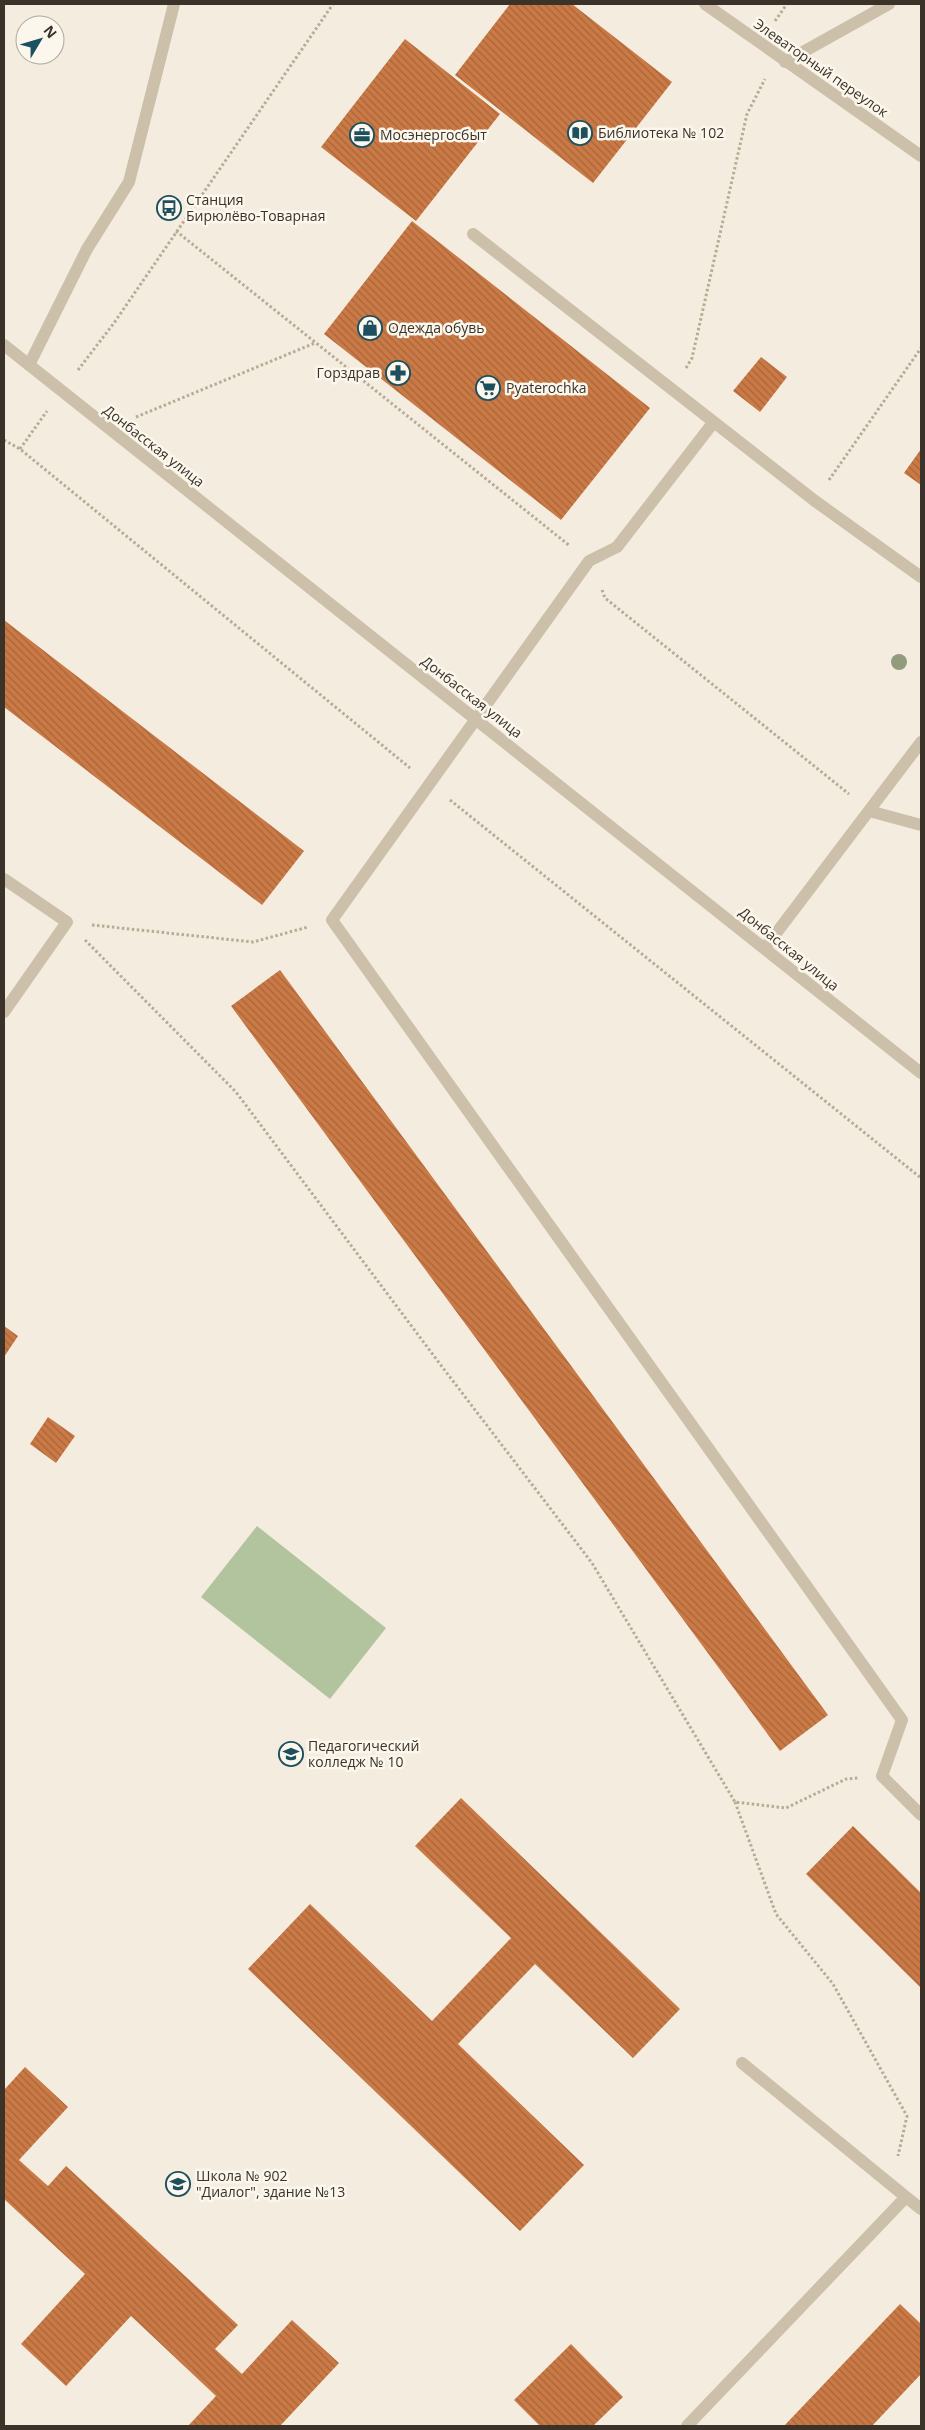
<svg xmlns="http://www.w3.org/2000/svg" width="925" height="2430" viewBox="0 0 925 2430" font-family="'Open Sans',sans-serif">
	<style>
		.garden { fill: #b2c49e }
		.building { fill: url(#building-back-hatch) }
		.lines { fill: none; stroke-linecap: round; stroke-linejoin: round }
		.path { stroke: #b9aa94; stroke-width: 3; stroke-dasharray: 2.5 2.5; stroke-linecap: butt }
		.service { stroke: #cdc0aa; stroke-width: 12 }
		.minor { stroke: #cdc0aa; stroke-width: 12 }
		.tree { fill: #929c7d }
		.labels { text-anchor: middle; stroke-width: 5; stroke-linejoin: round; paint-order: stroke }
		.street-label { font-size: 14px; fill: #3b322a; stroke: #fbf7ec }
		.poi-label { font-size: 14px; fill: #3b322a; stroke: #fbf7ec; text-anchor: start }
	</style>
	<defs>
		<pattern id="building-back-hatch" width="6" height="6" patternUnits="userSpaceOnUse" patternTransform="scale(1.25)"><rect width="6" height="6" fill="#cb7a46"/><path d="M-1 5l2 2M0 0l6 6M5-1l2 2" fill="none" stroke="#a6653b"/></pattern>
	</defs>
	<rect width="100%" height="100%" fill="#f4eddf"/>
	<path class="garden" d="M257,1526L386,1628L330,1699L201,1597Z"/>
	<path class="building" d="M510,4H572L672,82L593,183L455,75Z
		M405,39L500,114L416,221L321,147Z
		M412,221L650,408L561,520L324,334Z
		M761,357L787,377L760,412L733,391Z
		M921,449V485L904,473Z
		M4,620L304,851L262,905L4,707Z
		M280,970L828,1715L780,1751L231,1006Z
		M4,1326L18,1336L4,1357Z
		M48,1417L75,1436L56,1463L30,1444Z
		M461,1798L680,2009L633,2058L535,1964L458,2044L584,2165L520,2231L248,1969L310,1904L432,2021L511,1938L415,1846Z
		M853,1826L921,1893V1988L806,1874Z
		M25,2067L68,2107L19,2160L48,2186L66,2166L238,2325L215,2349L242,2374L292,2320L339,2363L280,2426H188L216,2396L131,2316L66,2386L21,2344L85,2274L4,2199V2090Z
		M900,2304L921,2324V2374L872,2426H784Z
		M571,2344L623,2397L593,2426H540L514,2400Z"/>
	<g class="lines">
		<path class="path" d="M775,21L787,4
			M176,231L570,546
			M686,368L692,358L747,114L765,79
			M78,370L114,323L333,4
			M136,417L315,343
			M4,440L20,449L410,768
			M20,449L47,411
			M829,480L921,348
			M602,590L605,598L849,794
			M450,800L921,1178
			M92,925L253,942L308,927
			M85,940L236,1092L440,1364L592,1563L735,1802L786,1808L846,1779L858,1778
			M735,1802L776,1914L833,1984L907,2116L898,2156"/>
		<path class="service" d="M785,62L889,4
			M473,234L815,501L921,577
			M29,365L87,249L129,182L174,4
			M713,423L617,547L589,561L332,920L902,1720L882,1776L921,1815
			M869,811L921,825
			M4,879L67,922L4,1012
			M765,948L921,742
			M742,2063L906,2197
			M687,2426L906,2197L921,2209"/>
		<path class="minor" d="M705,4L921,156
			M4,345L921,1073"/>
	</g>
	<circle class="tree" cx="899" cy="662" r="8"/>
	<defs>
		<symbol id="library-ring" viewBox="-11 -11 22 22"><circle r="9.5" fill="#fbf7ec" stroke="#1d505f" stroke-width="1.5"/><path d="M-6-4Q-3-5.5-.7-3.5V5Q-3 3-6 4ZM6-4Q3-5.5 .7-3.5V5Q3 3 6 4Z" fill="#1d505f"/></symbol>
		<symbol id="office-ring" viewBox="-11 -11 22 22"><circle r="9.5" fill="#fbf7ec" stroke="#1d505f" stroke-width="1.5"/><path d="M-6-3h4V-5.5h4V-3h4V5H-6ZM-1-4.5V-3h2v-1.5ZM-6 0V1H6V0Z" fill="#1d505f"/></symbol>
		<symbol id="bus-ring" viewBox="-11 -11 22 22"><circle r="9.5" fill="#fbf7ec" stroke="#1d505f" stroke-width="1.5"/><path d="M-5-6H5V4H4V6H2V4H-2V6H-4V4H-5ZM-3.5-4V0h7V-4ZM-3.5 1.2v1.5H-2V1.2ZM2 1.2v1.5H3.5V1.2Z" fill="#1d505f"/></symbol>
		<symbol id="shop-ring" viewBox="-11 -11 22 22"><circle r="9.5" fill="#fbf7ec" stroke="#1d505f" stroke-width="1.5"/><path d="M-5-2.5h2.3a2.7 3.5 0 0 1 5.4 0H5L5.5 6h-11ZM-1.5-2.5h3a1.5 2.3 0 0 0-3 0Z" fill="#1d505f"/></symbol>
		<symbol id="pharmacy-ring" viewBox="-11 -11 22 22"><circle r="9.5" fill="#fbf7ec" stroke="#1d505f" stroke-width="1.5"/><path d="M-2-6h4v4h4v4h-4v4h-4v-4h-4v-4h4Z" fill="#1d505f"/></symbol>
		<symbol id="supermarket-ring" viewBox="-11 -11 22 22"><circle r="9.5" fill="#fbf7ec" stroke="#1d505f" stroke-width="1.5"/><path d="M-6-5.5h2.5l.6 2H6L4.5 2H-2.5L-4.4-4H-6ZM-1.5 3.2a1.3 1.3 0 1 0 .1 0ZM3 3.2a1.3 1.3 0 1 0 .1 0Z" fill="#1d505f"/></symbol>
		<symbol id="university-ring" viewBox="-11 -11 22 22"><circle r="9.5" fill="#fbf7ec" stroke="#1d505f" stroke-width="1.5"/><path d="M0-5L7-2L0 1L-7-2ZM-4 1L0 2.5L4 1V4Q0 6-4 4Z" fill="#1d505f"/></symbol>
		<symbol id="school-ring" viewBox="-11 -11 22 22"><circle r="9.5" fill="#fbf7ec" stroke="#1d505f" stroke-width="1.5"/><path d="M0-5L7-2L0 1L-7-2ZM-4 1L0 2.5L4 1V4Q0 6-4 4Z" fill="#1d505f"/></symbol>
	</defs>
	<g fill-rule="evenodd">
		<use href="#library-ring" x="566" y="119" width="28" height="28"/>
		<use href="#office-ring" x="348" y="121" width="28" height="28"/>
		<use href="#bus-ring" x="155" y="194" width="28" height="28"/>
		<use href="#shop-ring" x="356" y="314" width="28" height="28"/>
		<use href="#pharmacy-ring" x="384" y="359" width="28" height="28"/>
		<use href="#supermarket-ring" x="474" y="374" width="28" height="28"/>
		<use href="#university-ring" x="277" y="1740" width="28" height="28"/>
		<use href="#school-ring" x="164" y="2170" width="28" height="28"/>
	</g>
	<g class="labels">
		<g class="street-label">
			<text transform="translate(821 68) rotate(35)" y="5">Элеваторный переулок</text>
			<text transform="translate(154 446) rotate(38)" y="5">Донбасская улица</text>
			<text transform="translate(472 697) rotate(38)" y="5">Донбасская улица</text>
			<text transform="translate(789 949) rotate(39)" y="5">Донбасская улица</text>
		</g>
		<g class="poi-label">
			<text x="598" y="138">Библиотека № 102</text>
			<text x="380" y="140">Мосэнергосбыт</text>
			<text x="186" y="205">Станция<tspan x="186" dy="16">Бирюлёво-Товарная</tspan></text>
			<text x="388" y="333">Одежда обувь</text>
			<text x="380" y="378" text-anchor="end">Горздрав</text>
			<text x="506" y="393">Pyaterochka</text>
			<text x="308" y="1751">Педагогический<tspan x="308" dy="16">колледж № 10</tspan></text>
			<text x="196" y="2181">Школа № 902<tspan x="196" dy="16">"Диалог", здание №13</tspan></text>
		</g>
	</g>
	<rect width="925" height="2430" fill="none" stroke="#3b322a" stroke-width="10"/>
	<g transform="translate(40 40) rotate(52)"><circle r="24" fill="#fbf7ec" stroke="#aea89e"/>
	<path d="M0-4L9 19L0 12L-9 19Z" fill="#1d505f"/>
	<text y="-8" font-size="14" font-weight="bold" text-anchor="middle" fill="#3b322a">N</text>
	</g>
</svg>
